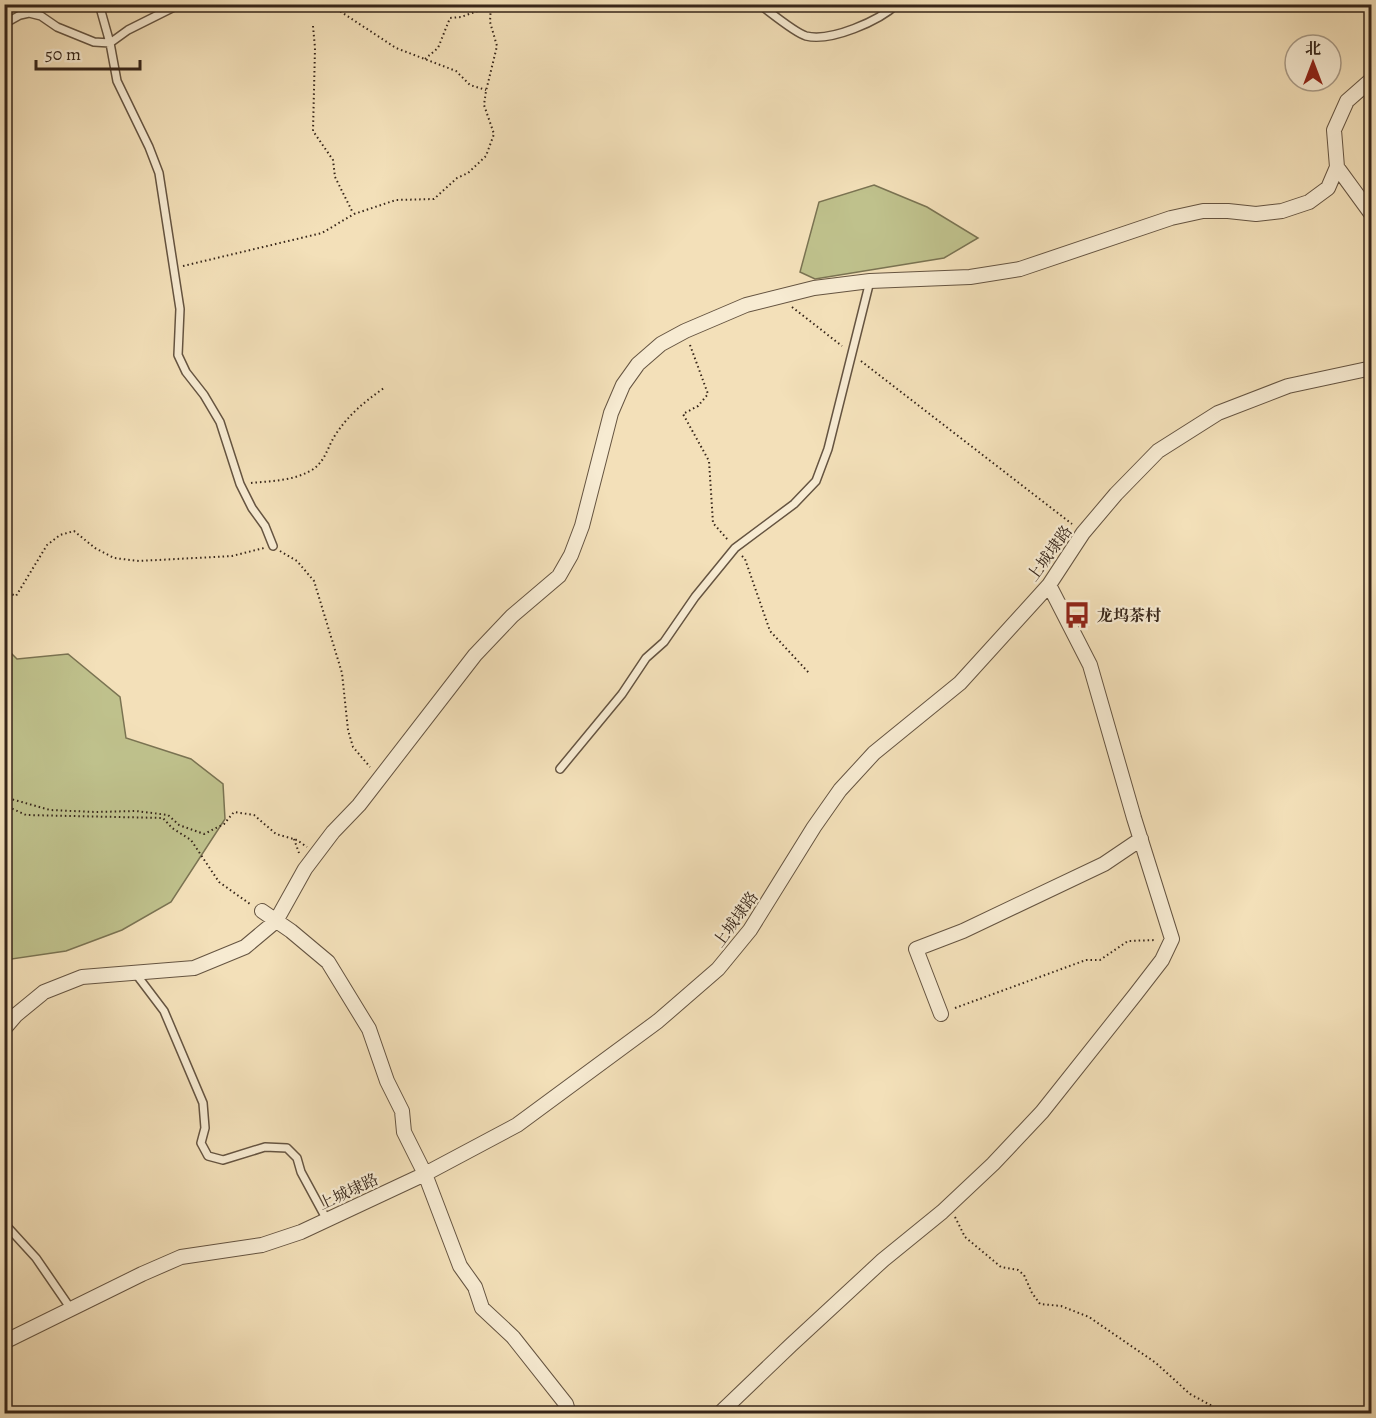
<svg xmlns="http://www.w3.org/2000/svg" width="1376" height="1418" viewBox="0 0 1376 1418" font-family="Alegreya,'Noto Serif SC',serif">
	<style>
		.green { fill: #bfc18c; stroke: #7a7352; stroke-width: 1.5 }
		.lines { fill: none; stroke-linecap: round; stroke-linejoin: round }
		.service-casing { stroke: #655441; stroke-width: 10 }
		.minor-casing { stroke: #655441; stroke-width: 16 }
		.path { stroke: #362519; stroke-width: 2; stroke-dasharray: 1.5 3; stroke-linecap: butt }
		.service { stroke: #f7ebd2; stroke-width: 7 }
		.minor { stroke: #f7ebd2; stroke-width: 14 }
		.labels { text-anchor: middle; stroke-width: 4.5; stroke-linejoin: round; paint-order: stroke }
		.street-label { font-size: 16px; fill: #362519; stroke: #f7ebd2 }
		.poi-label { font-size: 16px; font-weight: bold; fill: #362519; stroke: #f7ebd2; text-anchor: start }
	</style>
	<rect width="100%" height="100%" fill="#f3e0b9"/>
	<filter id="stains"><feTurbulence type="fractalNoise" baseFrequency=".00333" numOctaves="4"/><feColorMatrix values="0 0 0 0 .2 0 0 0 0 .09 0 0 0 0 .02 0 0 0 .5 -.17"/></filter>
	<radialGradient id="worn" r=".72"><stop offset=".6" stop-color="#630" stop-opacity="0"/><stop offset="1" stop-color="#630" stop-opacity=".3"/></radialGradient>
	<path class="green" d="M874,185L927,207L978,238L944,258L815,279L800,272L819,202Z
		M4,646L17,659L68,654L120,697L126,738L191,759L223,784L225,819L171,902L122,930L66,951L5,960Z"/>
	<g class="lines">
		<defs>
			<path id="service" d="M99,4L110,43L117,81L149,147L159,173L180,309L178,355L186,372L204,395L220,422L240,484L252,508L265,526L273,546
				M759,4C770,12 795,33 806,36C831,42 879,21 897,4
				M4,24L20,15L29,13L41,16L57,27L94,42L110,43L128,30L180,4
				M560,769L622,694L646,658L664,642L695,597L735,548L794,504L816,481L828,449L870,281
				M136,974L164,1011L203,1103L205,1128L201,1143L208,1156L223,1160L265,1147L287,1148L297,1158L301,1172L327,1220
				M4,1223L36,1258L71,1309"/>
			<path id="minor" d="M1372,79L1347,101L1334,130L1337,167L1372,215
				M262,911L291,931L328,962L369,1029L387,1081L402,1111L404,1132L425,1174L460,1266L475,1287L482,1308L513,1337L566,1404L569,1414
				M941,1014L916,949L963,931L1104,864L1141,839
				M4,1029L16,1015L44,992L82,977L194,968L245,947L276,921L305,869L333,832L359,805L475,655L512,616L559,576L571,555L582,526L611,413L623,385L638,364L661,344L685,331L746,305L814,288L870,281L970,277L1020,269L1171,218L1203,211H1228L1256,214L1282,211L1309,202L1328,188L1337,167
				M4,1342L142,1274L181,1257L262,1245L301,1232L425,1174L517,1125L658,1021L718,969L750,930L814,827L840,790L874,753L960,683L1049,585L1083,533L1116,494L1158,451L1218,413L1288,386L1372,368
				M719,1414L791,1345L883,1260L942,1212L993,1164L1042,1112L1135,995L1162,960L1172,939L1134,818L1090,665L1049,585"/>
		</defs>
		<use href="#service" class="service-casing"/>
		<use href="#minor" class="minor-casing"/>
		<path class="path" d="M329,4L396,48L456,71L470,85L486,90
			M313,26L315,48L313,131L333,160L335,177L353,213
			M425,59L438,48L450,18L461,17L491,6
			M183,266L322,233L354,214L396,200L434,199L457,178L468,173L486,156L494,134L484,105L486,91L497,46L490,22L491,4
			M792,307L842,346
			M690,345L708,394L698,406L683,414L709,461L713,523L728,540
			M861,361L1072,524
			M251,483C271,481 292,481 310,471C324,464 327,449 334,437C347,416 364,402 384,388
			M280,551L297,561L314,581L342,673L348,730L353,747L370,767
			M742,556L745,559L770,631L809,673
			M4,591L16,596L47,545L60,535L74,531L95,548L114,558L139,561L232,556L264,548
			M4,797L50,810L95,812L136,811L168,815L179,825L204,834L224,824L234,812L254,815L276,834L297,840L307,847
			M4,805L26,815L163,818L172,828L191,840L219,882L250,904
			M294,839L299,853
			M955,1008L1086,960H1100L1128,941L1156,940
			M955,1217L965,1237L1001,1267L1018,1270L1024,1275L1032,1293L1040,1304L1061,1306L1089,1317L1156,1363L1190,1394L1227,1414"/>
		<use href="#service" class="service"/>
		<use href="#minor" class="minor"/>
	</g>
	<defs>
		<symbol id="bus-bare" viewBox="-9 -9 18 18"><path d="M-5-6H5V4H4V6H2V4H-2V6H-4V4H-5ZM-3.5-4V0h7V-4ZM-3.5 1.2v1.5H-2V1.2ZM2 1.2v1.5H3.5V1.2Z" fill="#8f2418" stroke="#f7ebd2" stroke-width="2.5" paint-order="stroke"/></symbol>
	</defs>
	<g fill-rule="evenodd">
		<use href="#bus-bare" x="1058" y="596" width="38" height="38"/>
	</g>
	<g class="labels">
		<g class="street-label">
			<text transform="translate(1049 553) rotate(-54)" y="6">上城埭路</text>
			<text transform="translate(735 919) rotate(-54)" y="6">上城埭路</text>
			<text transform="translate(348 1191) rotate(-25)" y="6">上城埭路</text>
		</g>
		<g class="poi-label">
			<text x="1097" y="621">龙坞茶村</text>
		</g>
	</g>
	<rect width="1376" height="1418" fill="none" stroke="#f3e0b9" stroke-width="24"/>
	<rect x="6" y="6" width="1364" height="1406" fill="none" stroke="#362519" stroke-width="3"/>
	<rect x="12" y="12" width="1352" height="1394" fill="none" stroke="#362519" stroke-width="1.5"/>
	<g transform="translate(1313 63)"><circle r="28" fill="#f7ebd2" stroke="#aa9c88" stroke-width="1.5"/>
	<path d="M0-4.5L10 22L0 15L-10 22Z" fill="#8f2418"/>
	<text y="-9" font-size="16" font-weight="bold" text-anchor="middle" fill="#362519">北</text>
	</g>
	<path d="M36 60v9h104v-9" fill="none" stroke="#362519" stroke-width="3"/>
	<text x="45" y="60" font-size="18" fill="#362519" stroke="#f7ebd2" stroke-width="4.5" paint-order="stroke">50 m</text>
	<rect width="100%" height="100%" filter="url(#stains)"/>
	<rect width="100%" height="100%" fill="url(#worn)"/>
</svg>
